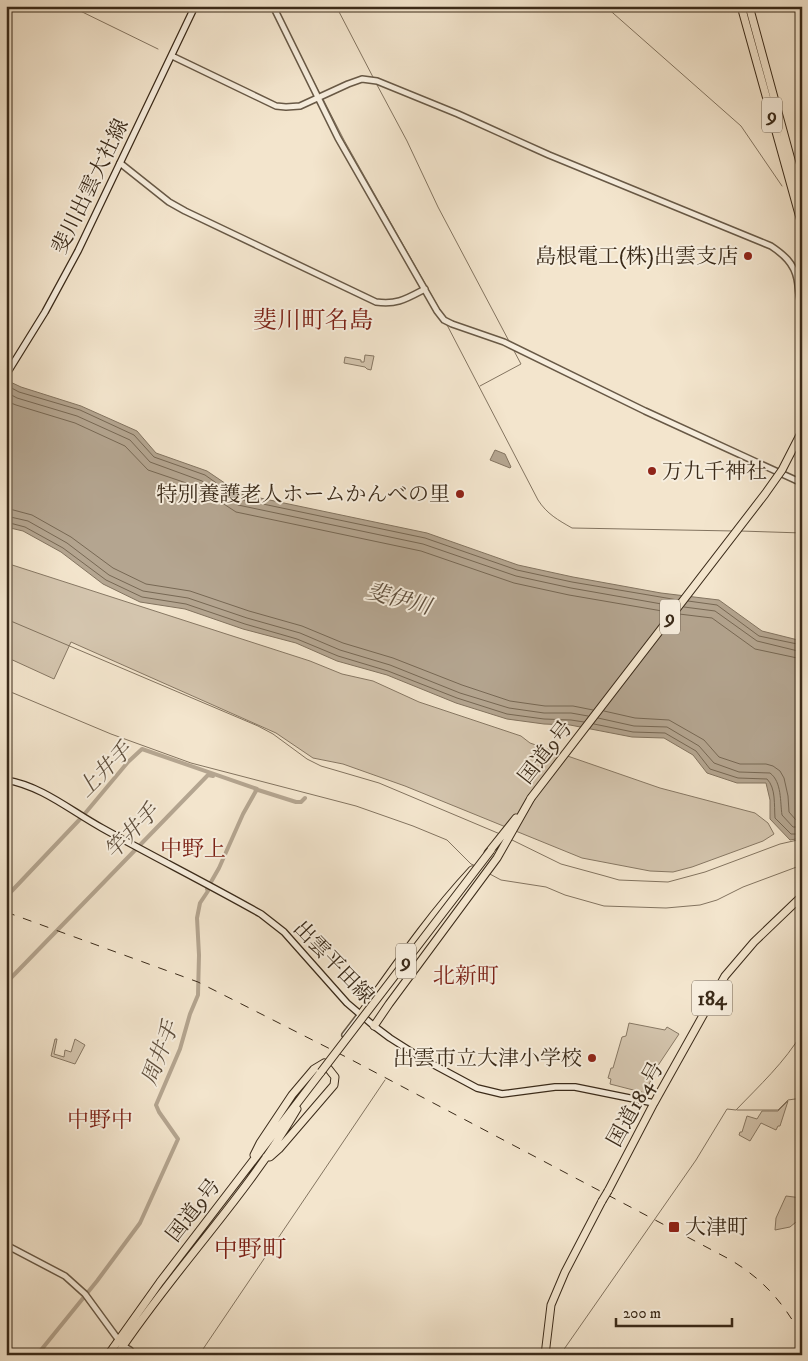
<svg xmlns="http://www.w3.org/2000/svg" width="808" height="1361" viewBox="0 0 808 1361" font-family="'IM FELL DW Pica','Noto Serif JP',serif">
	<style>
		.green { fill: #d4c5ae; stroke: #877864 }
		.water { fill: #b4a590; stroke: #837460 }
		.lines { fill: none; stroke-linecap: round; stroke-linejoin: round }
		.shore { stroke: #776854; stroke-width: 1 }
		.stream { stroke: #837460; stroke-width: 1 }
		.canal { stroke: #b4a590; stroke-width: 4 }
		.tertiary-casing { stroke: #685946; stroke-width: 8 }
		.secondary-casing { stroke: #3a2a19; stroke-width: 8 }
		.trunk-casing { stroke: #3a2a19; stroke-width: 9 }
		.tertiary { stroke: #f7eede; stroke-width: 5 }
		.secondary { stroke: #f7eede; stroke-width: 5.5 }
		.trunk { stroke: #f3e5cd; stroke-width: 7 }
		.rail { stroke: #3a2a19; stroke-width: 1; stroke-dasharray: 9 9; stroke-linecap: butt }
		.trunk-bridge-casing { stroke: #3a2a19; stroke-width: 9; stroke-linecap: butt }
		.trunk-bridge { stroke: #f3e5cd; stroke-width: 7 }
		.poi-dot { fill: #8f2418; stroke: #f7eede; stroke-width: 2 }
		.labels { text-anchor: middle; stroke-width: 4; stroke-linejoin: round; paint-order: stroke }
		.shield { fill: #f7eede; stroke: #736554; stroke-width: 1 }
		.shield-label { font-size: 20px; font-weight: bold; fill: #3a2a19 }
		.street-label { font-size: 21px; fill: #3a2a19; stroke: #f7eede }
		.poi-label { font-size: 21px; fill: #3a2a19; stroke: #f7eede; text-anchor: end }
		.water-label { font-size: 22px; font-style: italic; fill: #5f4f3d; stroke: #f7eede }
		.neighbourhood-label { font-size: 22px; fill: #7a1f14; stroke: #f7eede }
		.quarter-label { font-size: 24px; fill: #7a1f14; stroke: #f7eede }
	</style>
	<rect width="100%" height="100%" fill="#f3e5cd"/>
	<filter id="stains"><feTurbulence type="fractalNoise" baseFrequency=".004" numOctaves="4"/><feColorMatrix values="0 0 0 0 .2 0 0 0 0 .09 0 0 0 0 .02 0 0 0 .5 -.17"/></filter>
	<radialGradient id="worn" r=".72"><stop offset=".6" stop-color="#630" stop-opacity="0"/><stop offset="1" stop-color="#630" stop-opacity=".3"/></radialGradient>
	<path class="green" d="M365,355L374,356L371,370L367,369L365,367L344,363L345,357L361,360V362H364Z
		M6,563L310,661L342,674L373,681L419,702L521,736L530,743L660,788L755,813L768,823L774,834L763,841L692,867L673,872L650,871L582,858L405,786L343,764L313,758L276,733L71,642L54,679L6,657Z
		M629,1023L665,1030L667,1027L679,1034L657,1067L645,1093L610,1084L611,1079L608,1078L611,1068H613L622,1037L626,1036Z
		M55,1039H57L54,1054L64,1057L65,1050L71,1052L75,1039L85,1045L75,1064L51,1056Z
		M788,1101L780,1126H778L776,1130L761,1123L750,1141L739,1135L740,1132H742L747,1116L757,1119L762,1111H778Z
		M786,1196L802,1198V1217L790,1227L775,1230L776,1218Z"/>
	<path class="water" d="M6,380L21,387L81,406L137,431L156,453L207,471L241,494L427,533L518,565L573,577L661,593L719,600L762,631L802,641V838L790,840L770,819V800L766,783H737L707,773L693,755L664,738L632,737L570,725L544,724L507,719L456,703L387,675L337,661L296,643L243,629L185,609L140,602L103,584L61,552L23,531L6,527Z
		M495,450L505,454L511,467L510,468L490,460Z"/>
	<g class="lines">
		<path class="shore" d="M6,385L19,392L80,410L134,435L154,457L205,475L239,499L425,538L517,570L572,582L678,600
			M6,392L17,398L77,416L130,440L150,462L202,481L238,505L423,544L516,576L571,588L673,606
			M6,401L16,405L75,423L125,446L148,470L198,487L236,512L421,551L514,583L569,595L668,612
			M6,508L32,515L71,537L113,568L146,584L190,591L249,611L302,626L343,643L393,658L462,685L510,701L545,706H573L593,710
			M6,516L28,521L67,543L109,575L143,591L188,598L247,618L300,633L340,650L390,665L460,693L509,708L544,713H571L588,716
			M6,522L25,527L63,548L106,580L142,597L186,604L245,624L297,639L338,656L388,671L457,698L507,714L544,719L571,720L584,722
			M688,601L717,605L759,636L802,645
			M684,607L715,611L757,641L802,652
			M679,614L712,618L755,649L802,659
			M604,711L635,718L669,720L704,740L719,757L740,764H766L773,766L780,771L784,778L788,796L789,812L796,820H802
			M598,718L634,726L667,727L699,746L714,763L739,772L770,773C782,782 780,802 782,815L793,827H802
			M594,724L633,732L665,733L696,751L710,769L738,778L767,779C776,788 774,805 775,818L791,834H802"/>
		<path class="stream" d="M70,6L158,49
			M336,6L374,79
			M605,6L741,126L782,186
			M291,37L320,94
			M376,83L407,141L438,207L510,343
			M322,97L344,140L440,310
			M446,323L538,500C547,514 558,520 572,528L734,531
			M480,386L521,364L513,349
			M740,531L802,533
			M6,619L258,726L273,734L307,759L321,766L379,783L500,834
			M6,690L111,734L191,763L356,806L413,826L447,840L471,864L476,866
			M510,839L561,864L605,876L619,880L668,882L705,872L780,844L802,839
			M488,873L501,880L546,887L565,895L604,906L666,908L700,905L717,900L743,887L802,865
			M737,1110H778L788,1100L802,1098
			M199,1355L385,1080
			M560,1355L696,1160L727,1109L736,1110C759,1086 785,1062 802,1033"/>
		<path class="canal" d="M255,789L296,802H301L305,798
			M6,897L82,817L128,762L142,749L257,789L243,814L219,868L207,889L208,891L200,903L197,918L199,955L198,995L190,1014L180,1049L156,1105L159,1112L178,1139L140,1223L97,1281L37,1355
			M6,983L208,775L213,776"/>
		<defs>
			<path id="tertiary" d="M273,6L338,138L437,311L444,320L452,324L504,342L645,411L802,483
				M172,56L276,106L286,107L300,106L348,84L362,79L377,81L458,114L549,155L771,246C783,254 794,263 797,279C799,288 798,298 802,306
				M120,163L169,202L185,211L376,302C397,305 406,299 425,289
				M345,1035L361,1014
				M6,1245L65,1276L85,1294L123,1346L130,1350L134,1355"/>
			<path id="secondary" d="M6,375L45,312L78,251L195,6
				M6,780C42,786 71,811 102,828C154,857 208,884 261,914L284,932L347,1003L374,1026L390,1038L423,1059L477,1088L502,1094L555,1087H575L654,1103"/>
			<path id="trunk" d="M741,6L802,225
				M749,6L802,200
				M488,853L516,818
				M361,1014C396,965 431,914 472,870
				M374,1026L389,1004L497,858L531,798
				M254,1155L260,1143L292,1095L314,1069L324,1063L335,1077L334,1085L279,1149L270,1157H266
				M608,1191L654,1103L725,976L754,942L802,896
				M108,1355L160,1282L321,1072
				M117,1355C173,1270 246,1197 297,1109
				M545,1355L551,1305L565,1272L602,1201"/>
		</defs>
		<use href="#tertiary" class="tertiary-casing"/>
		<use href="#secondary" class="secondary-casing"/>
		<use href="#trunk" class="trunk-casing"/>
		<use href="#tertiary" class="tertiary"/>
		<use href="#secondary" class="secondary"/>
		<use href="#trunk" class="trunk"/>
		<path class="rail" d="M6,912L198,982L348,1058L729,1259C763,1279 782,1301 802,1336"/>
		<defs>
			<path id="trunk-bridge" d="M531,798L765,494L782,470L802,431
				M321,1072L491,850
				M602,1201L608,1191"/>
		</defs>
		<use href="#trunk-bridge" class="trunk-bridge-casing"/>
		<use href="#trunk-bridge" class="trunk-bridge"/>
	</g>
	<g class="poi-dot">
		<circle cx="748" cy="256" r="5"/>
		<circle cx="652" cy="471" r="5"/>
		<circle cx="460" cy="494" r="5"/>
		<circle cx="592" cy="1058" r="5"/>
		<rect x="668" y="1221" width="12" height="12" rx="2.5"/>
	</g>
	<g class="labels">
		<g class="shield">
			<rect x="762" y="97.5" width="20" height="35" rx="4"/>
			<rect x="660" y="599.5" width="20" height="35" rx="4"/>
			<rect x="396" y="943.5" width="20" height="35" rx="4"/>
			<rect x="692" y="980.5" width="40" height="35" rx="4"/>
		</g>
		<g class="shield-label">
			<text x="772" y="122">9</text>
			<text x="670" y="624">9</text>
			<text x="406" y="968">9</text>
			<text x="712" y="1005">184</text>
		</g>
		<g class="street-label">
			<text transform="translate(90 186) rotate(-64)" y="7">斐川出雲大社線</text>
			<text transform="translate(545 752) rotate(-52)" y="7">国道9号</text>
			<text transform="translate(334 962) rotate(46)" y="7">出雲平田線</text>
			<text transform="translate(635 1104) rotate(-61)" y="7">国道184号</text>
			<text transform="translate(193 1210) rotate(-52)" y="7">国道9号</text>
		</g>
		<g class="poi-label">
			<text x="738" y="263">島根電工(株)出雲支店</text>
			<text x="662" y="478" text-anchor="start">万九千神社</text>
			<text x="450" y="501">特別養護老人ホームかんべの里</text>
			<text x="582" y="1065">出雲市立大津小学校</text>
			<text x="685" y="1234" text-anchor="start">大津町</text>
		</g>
		<g class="water-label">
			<text transform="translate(399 598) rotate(15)" y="8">斐伊川</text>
			<text transform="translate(104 769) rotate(-45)" y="8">上井手</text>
			<text transform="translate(131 831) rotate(-46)" y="8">竿井手</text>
			<text transform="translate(159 1053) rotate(-69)" y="8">周井手</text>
		</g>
		<g class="neighbourhood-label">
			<text x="193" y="856">中野上</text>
			<text x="466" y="983">北新町</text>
			<text x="100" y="1127">中野中</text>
		</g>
		<g class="quarter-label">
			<text x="313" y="328">斐川町名島</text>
			<text x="250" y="1257">中野町</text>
		</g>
	</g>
	<rect width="808" height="1361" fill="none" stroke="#f3e5cd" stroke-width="25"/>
	<rect x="8" y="8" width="793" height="1346" fill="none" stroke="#3a2a19" stroke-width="2.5"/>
	<rect x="12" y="12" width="783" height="1336" fill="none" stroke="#3a2a19"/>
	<path d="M616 1318v8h116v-8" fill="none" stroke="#3a2a19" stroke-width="2.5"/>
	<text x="623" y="1318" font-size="15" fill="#3a2a19" stroke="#f7eede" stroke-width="4" paint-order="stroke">200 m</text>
	<rect width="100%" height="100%" filter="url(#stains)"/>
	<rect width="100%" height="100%" fill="url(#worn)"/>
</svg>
